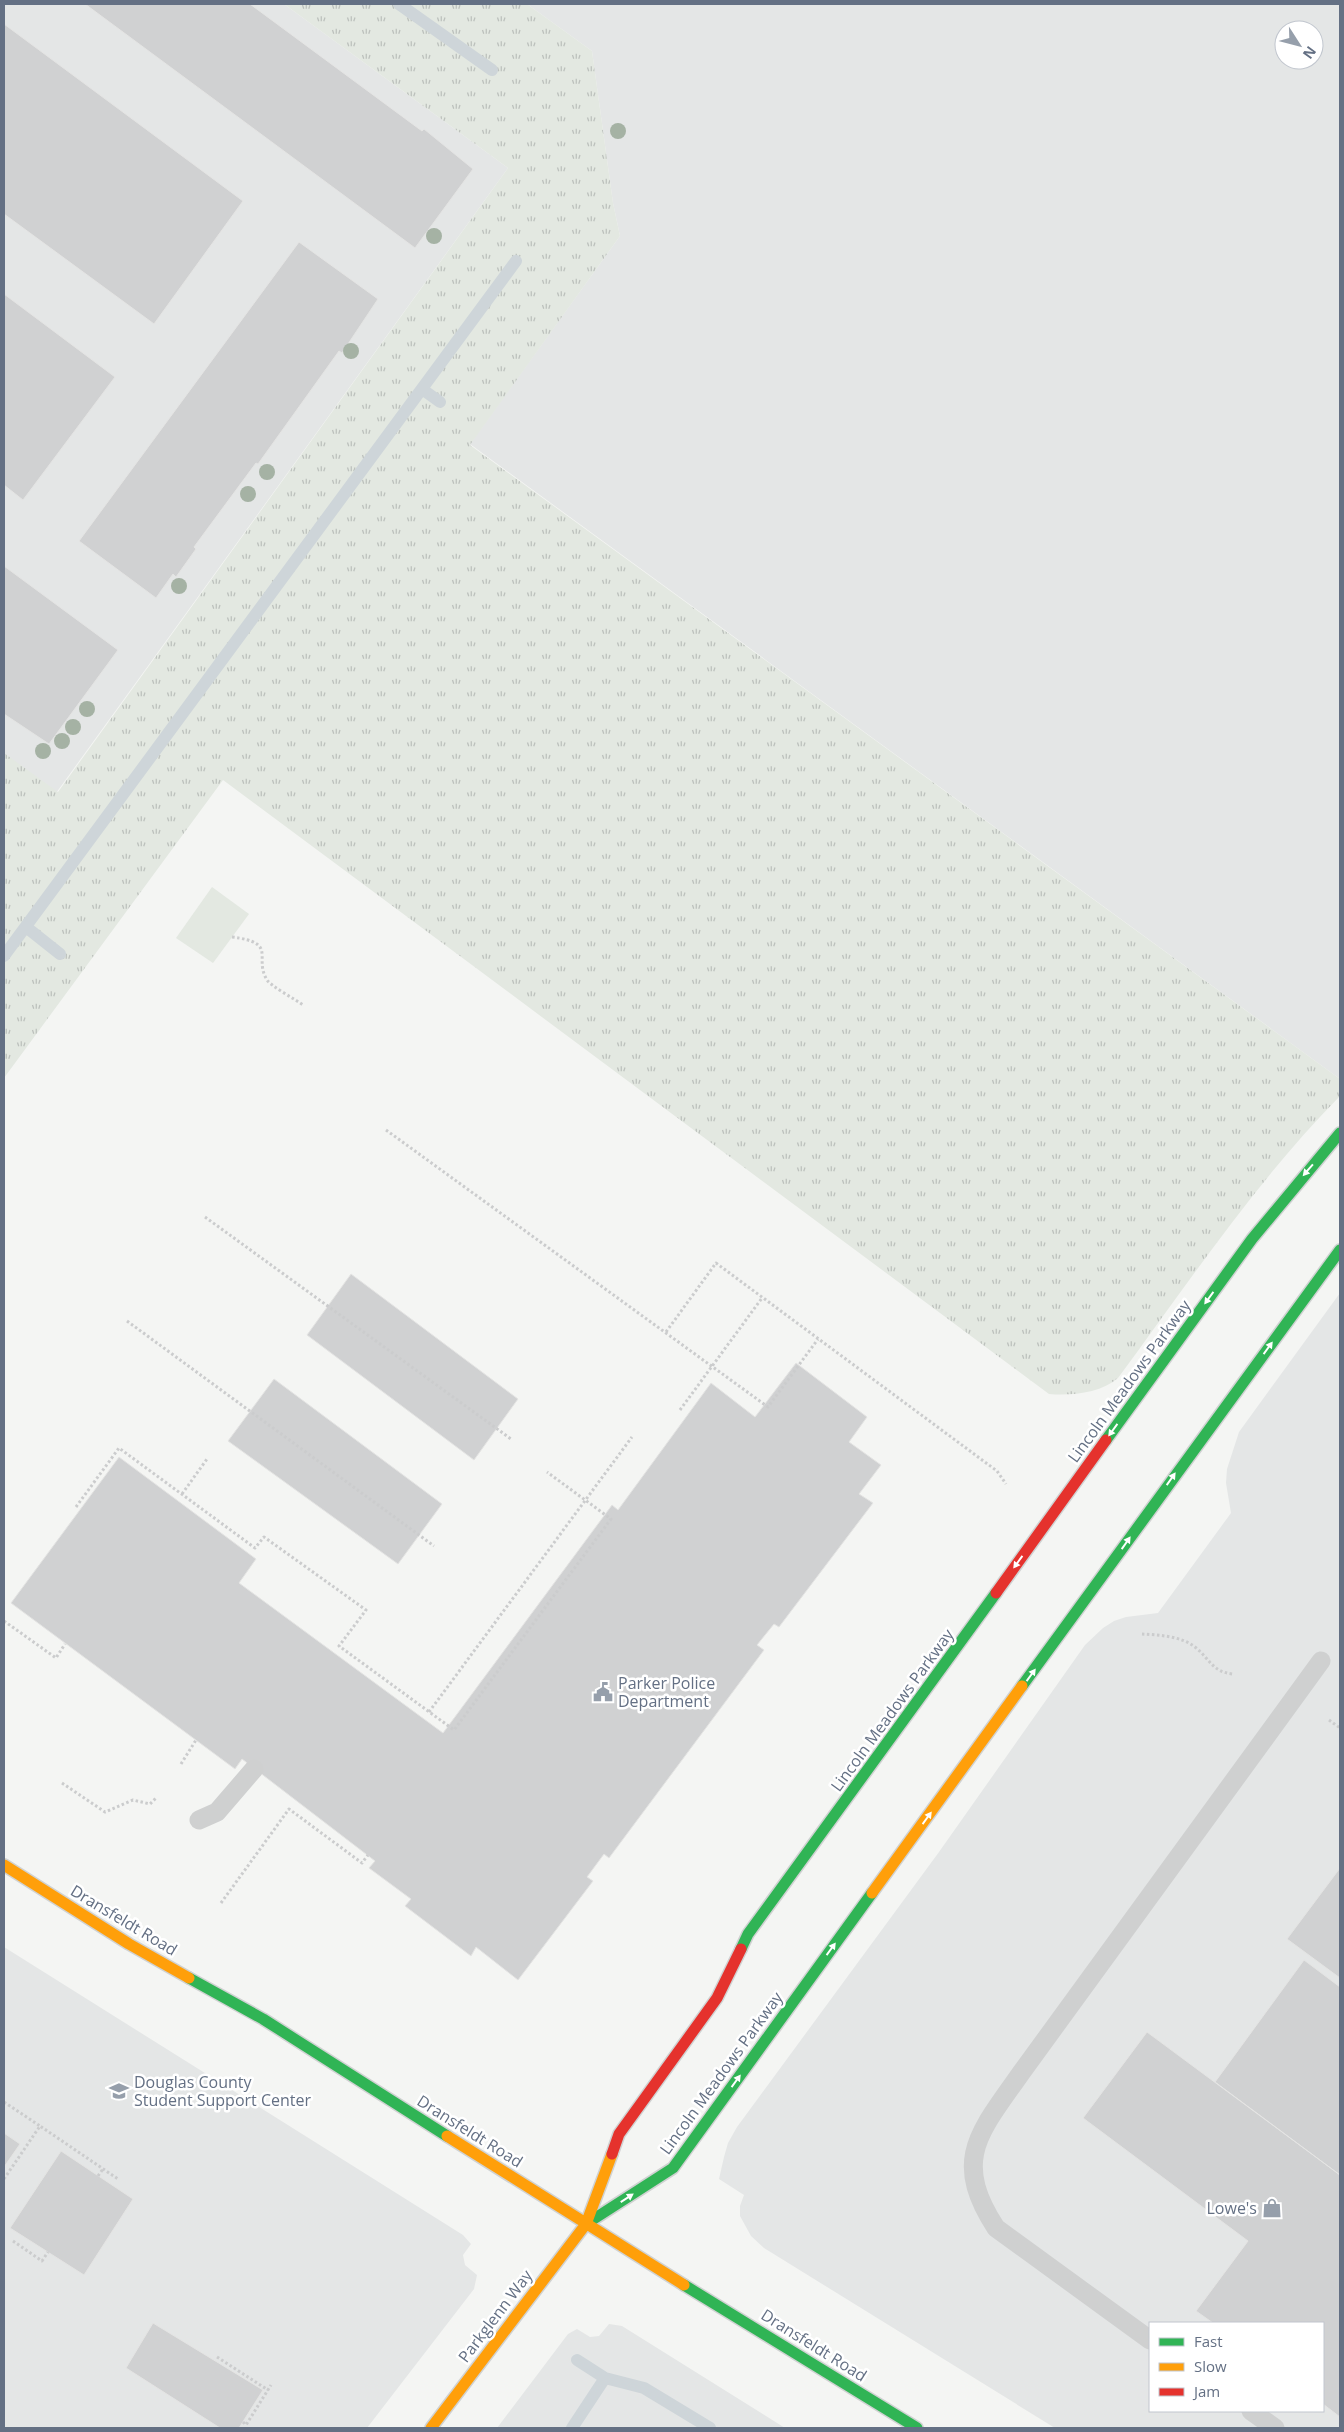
<svg xmlns="http://www.w3.org/2000/svg" width="1344" height="2432" viewBox="0 0 1344 2432" font-family="'Open Sans',sans-serif">
	<style>
		.built { fill: #e4e6e6; fill-rule: evenodd }
		.grass { fill: url(#grass-tufts) }
		.green { fill: #e3e8e1 }
		.lines { fill: none; stroke-linecap: round; stroke-linejoin: round }
		.stream { stroke: #ced5d9; stroke-width: 12 }
		.building { fill: #d0d1d2; stroke: #e4e4e3 }
		.fast-casing { stroke: #d0d2d2; stroke-width: 14 }
		.slow-casing { stroke: #d0d2d2; stroke-width: 14 }
		.jam-casing { stroke: #d0d2d2; stroke-width: 14 }
		.path { stroke: #cbcccd; stroke-width: 3; stroke-dasharray: 2.5 2.5; stroke-linecap: butt }
		.lane { stroke: #cfd0d0; stroke-width: 19 }
		.fast { stroke: #30b455; stroke-width: 11 }
		.slow { stroke: #ff9f0a; stroke-width: 11 }
		.jam { stroke: #e5322d; stroke-width: 11 }
		.tree { fill: #a5b2a4 }
		.oneway { fill: #fff }
		.labels { text-anchor: middle; stroke-width: 5; stroke-linejoin: round; paint-order: stroke }
		.street-label { font-size: 16px; fill: #647084; stroke: #fff }
		.poi-label { font-size: 16px; fill: #647084; stroke: #fff; text-anchor: start }
	</style>
	<defs>
		<pattern id="grass-tufts" width="24" height="20" patternUnits="userSpaceOnUse" patternTransform="scale(1.25)"><rect width="24" height="20" fill="#e3e8e1"/><path d="M3 7l-1-3M5 7V3M7 7l1-3M15 17l-1-3M17 17v-4M19 17l1-3" fill="none" stroke="#bcc0bc"/></pattern>
	</defs>
	<rect width="100%" height="100%" fill="#f4f5f3"/>
	<path class="built" d="M4,4H284L508,168L4,865Z
		M527,4H1340V1079L470,444L620,236L613,203L592,51ZM1284,30H1314V60H1284Z
		M1340,1293V2428H1055L764,2248L751,2236L740,2216V2206L744,2195L719,2179L724,2157L728,2143L737,2127L939,1852L1085,1645L1103,1628L1114,1621L1126,1617L1158,1613L1231,1513L1226,1483L1227,1469L1239,1432ZM1150,2323H1323V2411H1150Z
		M4,1947L463,2235L471,2244L463,2255L465,2265L477,2275L474,2289L367,2428H4Z
		M609,2324L622,2326L785,2428H497L568,2334L577,2329L590,2337L599,2336Z"/>
	<path class="grass" d="M284,4H527L592,51L613,203L620,236L470,445L1340,1079V1096C1256,1181 1189,1282 1118,1378C1101,1393 1071,1396 1049,1394L223,780L4,1078V753L58,792L508,168Z"/>
	<path class="green" d="M212,887L249,914L213,963L176,938Z"/>
	<g class="lines">
		<path class="stream" d="M399,4L492,70
			M422,389L440,402
			M26,927L60,954
			M4,956L516,261
			M577,2360L605,2378L644,2388L710,2428
			M572,2428L605,2378"/>
	</g>
	<path class="building" d="M85,4H250L422,131L424,129L473,169L415,248Z
		M4,24L243,201L154,324L4,214Z
		M299,242L378,299L342,353L339,351L258,464L256,463L194,547L196,549L176,577L173,574L156,598L79,541Z
		M4,294L115,377L23,500L4,485Z
		M4,566L118,650L49,744L4,714Z
		M351,1274L518,1399L474,1460L307,1335Z
		M796,1363L867,1417L849,1442L881,1465L859,1494L873,1503L779,1627L774,1624L757,1645L764,1650L609,1858L604,1854L587,1877L593,1881L518,1980L476,1947L471,1956L405,1906L411,1899L369,1868L375,1861L242,1759L235,1769L11,1603L119,1457L256,1559L239,1583L443,1733L612,1505L618,1510L711,1383L755,1417Z
		M274,1379L442,1504L398,1564L228,1441Z
		M1340,1868V1978L1287,1939Z
		M1304,1960L1340,1987V2175L1215,2082Z
		M1147,2032L1340,2175V2417L1323,2404V2323H1213L1196,2311L1248,2241L1083,2118Z
		M4,2133L20,2144L4,2167Z
		M61,2151L133,2199L84,2275L10,2228Z
		M153,2323L263,2390L239,2428H220L126,2368Z"/>
	<g class="lines">
		<defs>
			<path id="fast" d="M1106,1440L1252,1239L1340,1133
				M1022,1686L1340,1250
				M741,1949L748,1934L996,1593
				M189,1978L263,2019L447,2136
				M586,2224L673,2168L872,1893
				M684,2285L917,2428"/>
			<path id="slow" d="M4,1865L129,1944L189,1978
				M872,1893L1022,1686
				M447,2136L684,2285
				M431,2428L586,2224L612,2154"/>
			<path id="jam" d="M996,1593L1106,1440
				M612,2154L619,2134L717,1998L741,1949"/>
		</defs>
		<use href="#fast" class="fast-casing"/>
		<use href="#slow" class="slow-casing"/>
		<use href="#jam" class="jam-casing"/>
		<path class="path" d="M232,937C279,943 253,957 267,980C272,987 295,999 303,1005
			M386,1130L768,1407L818,1339
			M205,1217L511,1439
			M127,1321L434,1546
			M666,1332L716,1263L997,1471L1006,1484
			M680,1410L762,1298
			M182,1494L207,1459
			M76,1507L119,1448L255,1548L264,1537L366,1610L339,1646L454,1730L611,1519L547,1472
			M4,1621L56,1658L65,1644
			M1142,1634C1159,1635 1181,1636 1195,1647C1210,1659 1212,1672 1233,1674
			M429,1712L632,1437
			M1329,1720L1340,1728
			M181,1764L196,1740
			M62,1783L105,1812L133,1800L150,1804L157,1797
			M221,1903L289,1809L362,1863L368,1855
			M4,2102L40,2126
			M98,2176L103,2169
			M4,2179L40,2126L118,2179
			M13,2241L42,2261L48,2252
			M217,2357L268,2390
			M243,2422L246,2425L271,2385"/>
		<path class="lane" d="M199,1820L217,1812L254,1769
			M1150,2340L996,2228C951,2159 980,2132 1021,2073L1321,1661
			M1251,2411L1275,2428"/>
		<use href="#fast" class="fast"/>
		<use href="#slow" class="slow"/>
		<use href="#jam" class="jam"/>
	</g>
	<g class="tree">
		<circle cx="618" cy="131" r="8"/>
		<circle cx="434" cy="236" r="8"/>
		<circle cx="351" cy="351" r="8"/>
		<circle cx="267" cy="472" r="8"/>
		<circle cx="248" cy="494" r="8"/>
		<circle cx="179" cy="586" r="8"/>
		<circle cx="87" cy="709" r="8"/>
		<circle cx="73" cy="727" r="8"/>
		<circle cx="62" cy="741" r="8"/>
		<circle cx="43" cy="751" r="8"/>
	</g>
	<defs><path id="oneway-solid" d="M-6-.8H1V-3.2L6.5 0L1 3.2V.8H-6Z" transform="scale(1.25)"/></defs>
	<g class="oneway">
		<use href="#oneway-solid" transform="translate(1308 1170) rotate(131)"/>
		<use href="#oneway-solid" transform="translate(1209 1298) rotate(126)"/>
		<use href="#oneway-solid" transform="translate(1268 1348) rotate(-54)"/>
		<use href="#oneway-solid" transform="translate(1113 1430) rotate(126)"/>
		<use href="#oneway-solid" transform="translate(1171 1479) rotate(-55)"/>
		<use href="#oneway-solid" transform="translate(1126 1543) rotate(-55)"/>
		<use href="#oneway-solid" transform="translate(1018 1562) rotate(126)"/>
		<use href="#oneway-solid" transform="translate(1031 1675) rotate(-54)"/>
		<use href="#oneway-solid" transform="translate(927 1818) rotate(-54)"/>
		<use href="#oneway-solid" transform="translate(831 1949) rotate(-54)"/>
		<use href="#oneway-solid" transform="translate(736 2081) rotate(-54)"/>
		<use href="#oneway-solid" transform="translate(627 2198) rotate(-33)"/>
	</g>
	<defs>
		<symbol id="civic-bare" viewBox="-9 -9 18 18"><path d="M-.6-6.5H3V-4.5H.6V-3L4-1V1h2V6H-6V1h2V-1L-.6-3ZM-1.2 2.5V6h2.4V2.5Z" fill="#969fab" stroke="#fff" stroke-width="2.5" paint-order="stroke"/></symbol>
		<symbol id="school-bare" viewBox="-9 -9 18 18"><path d="M0-5L7-2L0 1L-7-2ZM-4 1L0 2.5L4 1V4Q0 6-4 4Z" fill="#969fab" stroke="#fff" stroke-width="2.5" paint-order="stroke"/></symbol>
		<symbol id="shop-bare" viewBox="-9 -9 18 18"><path d="M-5-2.5h2.3a2.7 3.5 0 0 1 5.4 0H5L5.5 6h-11ZM-1.5-2.5h3a1.5 2.3 0 0 0-3 0Z" fill="#969fab" stroke="#fff" stroke-width="2.5" paint-order="stroke"/></symbol>
	</defs>
	<g fill-rule="evenodd">
		<use href="#civic-bare" x="589" y="1678" width="28" height="28"/>
		<use href="#school-bare" x="105" y="2077" width="28" height="28"/>
		<use href="#shop-bare" x="1258" y="2194" width="28" height="28"/>
	</g>
	<g class="labels">
		<g class="street-label">
			<text transform="translate(1129 1381) rotate(-54)" y="6">Lincoln Meadows Parkway</text>
			<text transform="translate(892 1710) rotate(-54)" y="6">Lincoln Meadows Parkway</text>
			<text transform="translate(124 1920) rotate(31)" y="6">Dransfeldt Road</text>
			<text transform="translate(721 2073) rotate(-54)" y="6">Lincoln Meadows Parkway</text>
			<text transform="translate(470 2131) rotate(32)" y="6">Dransfeldt Road</text>
			<text transform="translate(495 2316) rotate(-53)" y="6">Parkglenn Way</text>
			<text transform="translate(814 2345) rotate(32)" y="6">Dransfeldt Road</text>
		</g>
		<g class="poi-label">
			<text x="618" y="1689">Parker Police<tspan x="618" dy="18">Department</tspan></text>
			<text x="134" y="2088">Douglas County<tspan x="134" dy="18">Student Support Center</tspan></text>
			<text x="1257" y="2214" text-anchor="end">Lowe's</text>
		</g>
	</g>
	<rect width="1344" height="2432" fill="none" stroke="#647084" stroke-width="10"/>
	<rect x="1149" y="2322" width="175" height="90" fill="#ffffff" stroke="#c1c6ce"/>
	<rect x="1159" y="2338" width="25" height="8" fill="#30b455" stroke="#c1c6ce"/>
	<text x="1194" y="2347" font-size="15" fill="#647084">Fast</text>
	<rect x="1159" y="2363" width="25" height="8" fill="#ff9f0a" stroke="#c1c6ce"/>
	<text x="1194" y="2372" font-size="15" fill="#647084">Slow</text>
	<rect x="1159" y="2388" width="25" height="8" fill="#e5322d" stroke="#c1c6ce"/>
	<text x="1194" y="2397" font-size="15" fill="#647084">Jam</text>
	<g transform="translate(1299 45) rotate(126)"><circle r="24" fill="#ffffff" stroke="#c1c6ce"/>
	<path d="M0-4L9 19L0 12L-9 19Z" fill="#969fab"/>
	<text y="-8" font-size="14" font-weight="bold" text-anchor="middle" fill="#647084">N</text>
	</g>
</svg>
